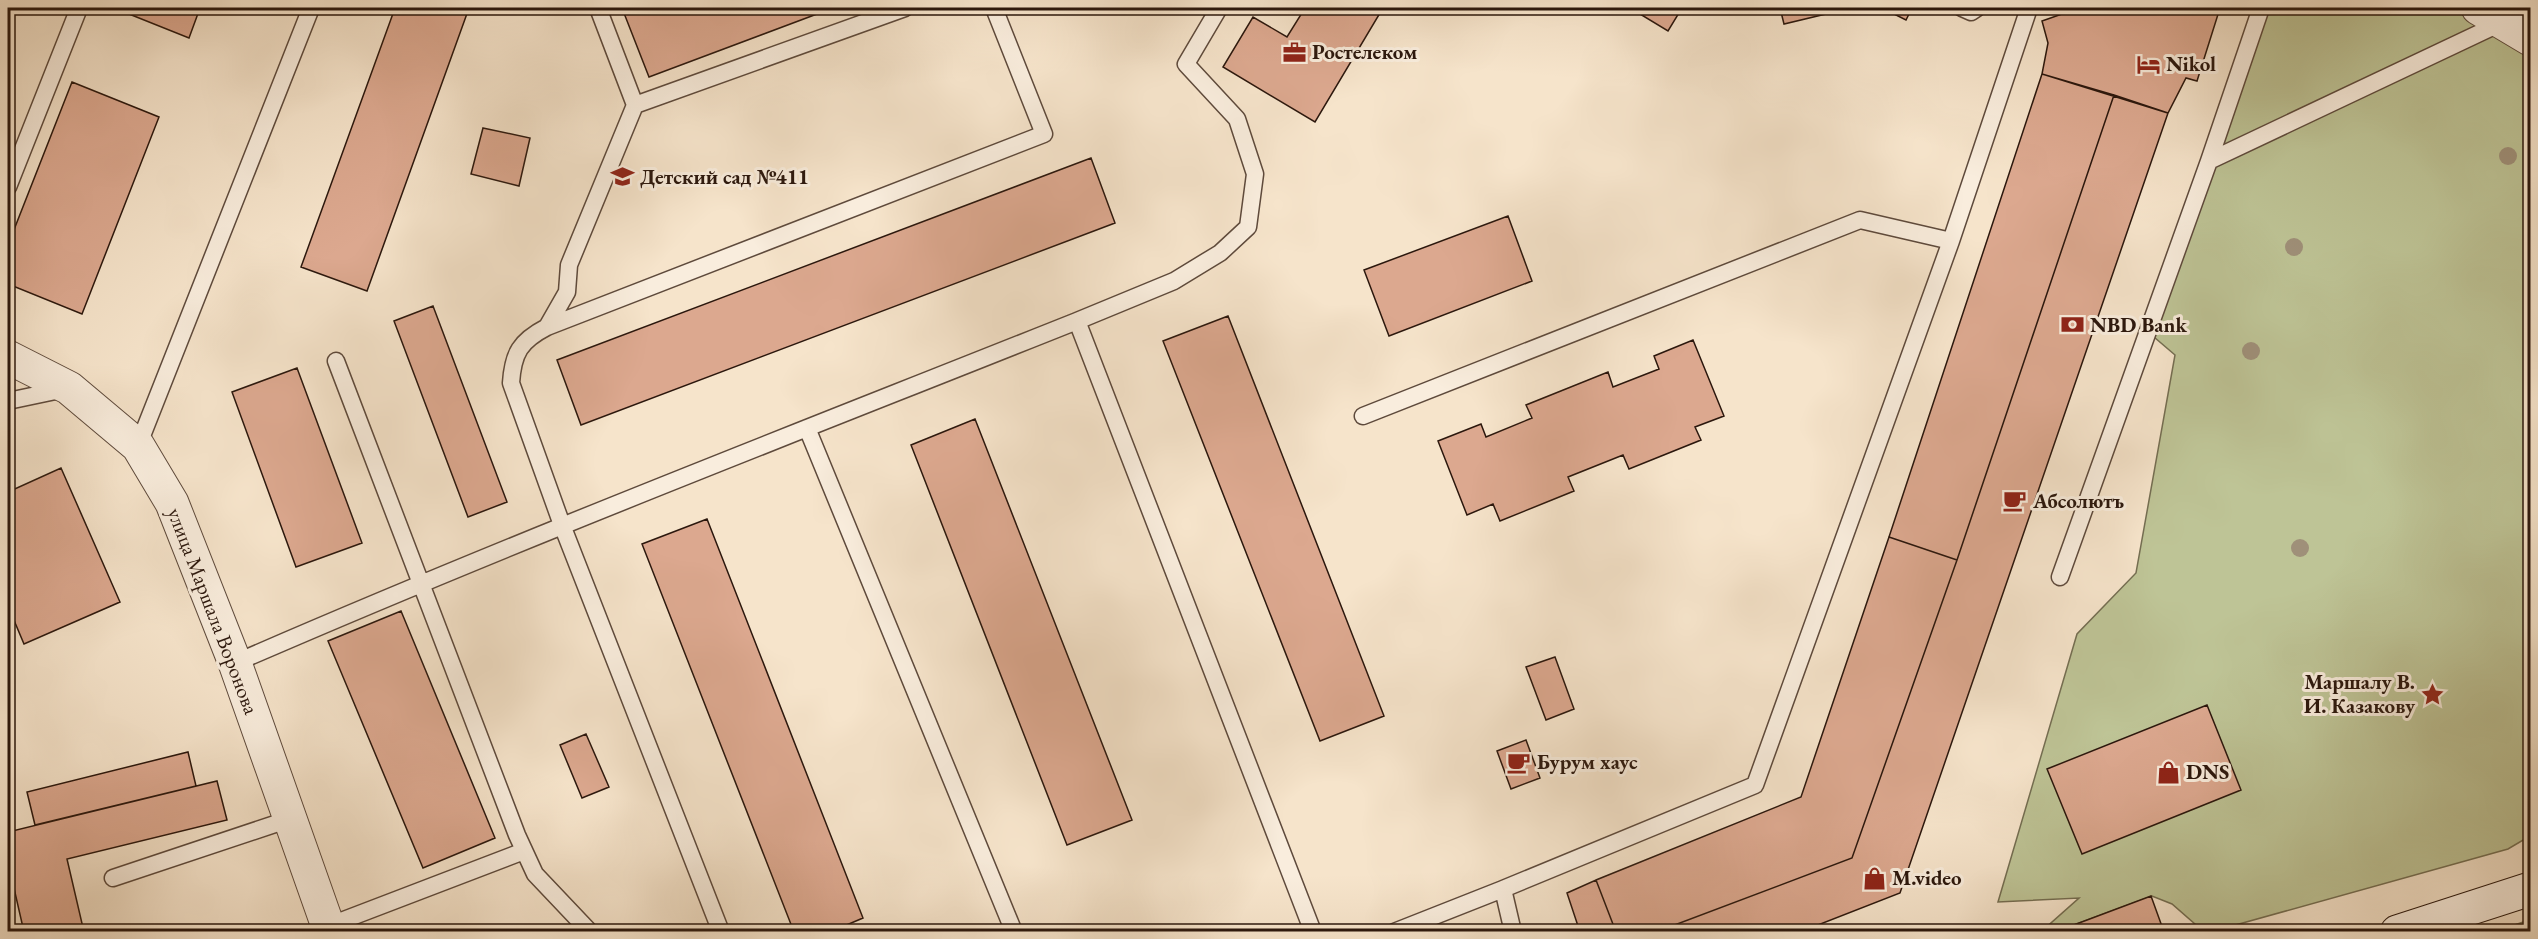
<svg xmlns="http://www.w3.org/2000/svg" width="2538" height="939" viewBox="0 0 2538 939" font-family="'EB Garamond',serif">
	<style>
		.green { fill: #bec496; stroke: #746e52; stroke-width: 1.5 }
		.building { fill: #dca88f; stroke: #2b170d; stroke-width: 1.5 }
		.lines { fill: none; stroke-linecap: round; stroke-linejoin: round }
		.service-casing { stroke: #5e4a3c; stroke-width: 19 }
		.minor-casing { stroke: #5e4a3c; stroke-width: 35 }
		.secondary-casing { stroke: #2b170d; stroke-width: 35 }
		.service { stroke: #f9eddd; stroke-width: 16 }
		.minor { stroke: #f9eddd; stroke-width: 33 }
		.secondary { stroke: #f9eddd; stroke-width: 33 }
		.tree { fill: #9f9079 }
		.labels { text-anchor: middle; stroke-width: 6; stroke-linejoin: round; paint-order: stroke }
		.poi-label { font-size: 21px; font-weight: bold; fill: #2b170d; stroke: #f9eddd; text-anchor: start }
		.street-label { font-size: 21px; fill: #2b170d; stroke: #f9eddd }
	</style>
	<rect width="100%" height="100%" fill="#f6e4cb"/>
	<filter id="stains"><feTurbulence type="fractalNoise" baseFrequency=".00333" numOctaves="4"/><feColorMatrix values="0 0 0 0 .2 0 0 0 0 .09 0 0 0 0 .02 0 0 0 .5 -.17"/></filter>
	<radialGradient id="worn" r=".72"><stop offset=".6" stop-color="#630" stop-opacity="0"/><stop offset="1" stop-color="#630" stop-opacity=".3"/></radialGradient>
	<path class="green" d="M2269,8H2453L2530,53V836L2508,849L2214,931H2203L2172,904L2152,896L2055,932L2042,931L2079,898L1998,902L2077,634L2136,573L2175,355L2154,337Z
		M2529,920L2530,931H2497Z"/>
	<path class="building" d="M114,8H200L189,38Z
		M395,8H469L367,291L301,267Z
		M622,8H833L649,77Z
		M1305,8H1383L1315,122L1223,67L1253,17L1287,37Z
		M1630,8H1682L1668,31Z
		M1780,8H1851L1784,24Z
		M1882,8H1912L1906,20Z
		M2079,8H2220L2197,81L2186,78L2168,113L2042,74L2048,43L2042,21Z
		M2042,74L2114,95L1957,560L1889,537Z
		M72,82L159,117L82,314L8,284V245Z
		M2114,95L2168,113L1900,893L1800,932H1656L1852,858L1957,560Z
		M483,128L530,138L519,186L471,174Z
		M1091,158L1115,223L581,425L557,360Z
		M1508,216L1532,281L1389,336L1364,270Z
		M433,306L507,502L468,517L394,321Z
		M1228,316L1384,716L1320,741L1163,341Z
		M1693,340L1724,416L1695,427L1701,440L1629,469L1623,455L1568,477L1574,491L1500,521L1493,504L1467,515L1438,441L1481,424L1486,437L1532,418L1526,405L1608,372L1613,387L1659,369L1654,356Z
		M297,368L362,543L296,567L232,392Z
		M975,419L1132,820L1067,845L911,445Z
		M61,468L120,602L24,644L8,606V492Z
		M707,519L863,918L830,932H794L642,544Z
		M1889,537L1957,560L1852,858L1656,932H1616L1596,880L1801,797Z
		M401,611L495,838L423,868L328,641Z
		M1555,657L1574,709L1546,720L1526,667Z
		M2207,705L2241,790L2082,854L2047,769Z
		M586,734L609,787L582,798L560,745Z
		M1526,740L1540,778L1511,789L1497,751Z
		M188,752L196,786L35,825L27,792Z
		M217,781L227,820L67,859L84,932H24L8,862V832Z
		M1596,880L1616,932H1580L1567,893Z
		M2151,896L2164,932H2055Z"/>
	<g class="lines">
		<defs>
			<path id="service" d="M1219,8L1186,64L1237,119L1255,174L1248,227L1220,253L1174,281L1077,321L1313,932
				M1962,8L1971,12L1977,8
				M635,105L905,8
				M2209,161L2503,22
				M8,187L79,8
				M1951,241L2029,8
				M547,327L567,292L569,265L635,105L598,8
				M336,361L517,835L535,874L590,932
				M8,401L65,389
				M1363,416L1860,220L1951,241L1755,785L1503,889
				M807,428L1014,932
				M138,446L311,8
				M2060,577L2209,161L2261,8
				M235,663C513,542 796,433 1077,321
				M113,878L290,819
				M328,926L524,851
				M721,932L562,525L511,383C513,353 520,341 547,327L1044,134L994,8
				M1394,932L1503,889L1513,932"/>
			<path id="minor" d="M2478,8L2530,39
				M8,357L69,388L138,446L172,503L235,663L330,932"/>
			<path id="secondary" d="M2397,932L2530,889"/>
		</defs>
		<use href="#service" class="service-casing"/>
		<use href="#minor" class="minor-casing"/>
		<use href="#secondary" class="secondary-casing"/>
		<use href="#service" class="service"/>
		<use href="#minor" class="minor"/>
		<use href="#secondary" class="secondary"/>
	</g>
	<g class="tree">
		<circle cx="2508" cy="156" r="9"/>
		<circle cx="2294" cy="247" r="9"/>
		<circle cx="2251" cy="351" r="9"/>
		<circle cx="2300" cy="548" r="9"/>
	</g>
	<defs>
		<symbol id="office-bare" viewBox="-9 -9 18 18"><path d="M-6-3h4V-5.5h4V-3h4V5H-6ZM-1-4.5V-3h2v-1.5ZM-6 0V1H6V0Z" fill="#8f2418" stroke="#f9eddd" stroke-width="2.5" paint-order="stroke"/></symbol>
		<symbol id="hotel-bare" viewBox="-9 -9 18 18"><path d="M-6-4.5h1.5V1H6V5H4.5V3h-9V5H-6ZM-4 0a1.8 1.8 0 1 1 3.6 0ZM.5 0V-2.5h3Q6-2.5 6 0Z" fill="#8f2418" stroke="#f9eddd" stroke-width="2.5" paint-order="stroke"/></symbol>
		<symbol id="school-bare" viewBox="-9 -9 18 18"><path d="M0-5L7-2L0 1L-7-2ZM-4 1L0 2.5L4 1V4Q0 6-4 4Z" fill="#8f2418" stroke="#f9eddd" stroke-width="2.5" paint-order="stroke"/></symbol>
		<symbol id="bank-bare" viewBox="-9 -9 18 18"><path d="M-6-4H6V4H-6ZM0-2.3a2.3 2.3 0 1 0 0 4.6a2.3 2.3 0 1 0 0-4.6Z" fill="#8f2418" stroke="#f9eddd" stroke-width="2.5" paint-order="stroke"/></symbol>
		<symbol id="cafe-bare" viewBox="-9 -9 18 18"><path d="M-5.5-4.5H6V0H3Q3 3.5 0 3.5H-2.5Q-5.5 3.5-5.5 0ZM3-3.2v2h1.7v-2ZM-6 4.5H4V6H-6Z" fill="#8f2418" stroke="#f9eddd" stroke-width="2.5" paint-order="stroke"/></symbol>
		<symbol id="sight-bare" viewBox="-9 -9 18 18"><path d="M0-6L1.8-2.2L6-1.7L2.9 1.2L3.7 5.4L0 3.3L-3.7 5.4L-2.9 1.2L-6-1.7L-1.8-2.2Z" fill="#8f2418" stroke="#f9eddd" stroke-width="2.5" paint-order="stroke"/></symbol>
		<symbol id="shop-bare" viewBox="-9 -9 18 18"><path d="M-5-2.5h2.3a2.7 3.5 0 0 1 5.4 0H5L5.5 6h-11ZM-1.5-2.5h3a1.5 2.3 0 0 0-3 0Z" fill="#8f2418" stroke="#f9eddd" stroke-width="2.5" paint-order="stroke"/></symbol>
	</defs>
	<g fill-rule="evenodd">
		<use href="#office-bare" x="1278" y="36" width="33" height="33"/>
		<use href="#hotel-bare" x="2132" y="48" width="33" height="33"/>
		<use href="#school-bare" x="606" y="160" width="33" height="33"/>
		<use href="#bank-bare" x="2056" y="308" width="33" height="33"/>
		<use href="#cafe-bare" x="1998" y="484" width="33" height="33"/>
		<use href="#sight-bare" x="2416" y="678" width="33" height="33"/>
		<use href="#cafe-bare" x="1502" y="746" width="33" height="33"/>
		<use href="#shop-bare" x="2152" y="756" width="33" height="33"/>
		<use href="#shop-bare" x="1858" y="862" width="33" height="33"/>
	</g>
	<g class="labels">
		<g class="poi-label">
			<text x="1312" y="59">Ростелеком</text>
			<text x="2166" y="71">Nikol</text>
			<text x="640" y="184">Детский сад №411</text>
			<text x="2090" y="332">NBD Bank</text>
			<text x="2033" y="508">Абсолютъ</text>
			<text x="2415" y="689" text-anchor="end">Маршалу В.<tspan x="2415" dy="24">И. Казакову</tspan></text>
			<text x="1537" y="769">Бурум хаус</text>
			<text x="2186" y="779">DNS</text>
			<text x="1892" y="885">M.video</text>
		</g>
		<g class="street-label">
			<text transform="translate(213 611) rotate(69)" y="7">улица Маршала Воронова</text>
		</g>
	</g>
	<rect width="2538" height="939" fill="none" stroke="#f6e4cb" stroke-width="30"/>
	<rect x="9" y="9" width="2520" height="921" fill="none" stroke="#2b170d" stroke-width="3"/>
	<rect x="15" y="15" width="2508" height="909" fill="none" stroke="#2b170d" stroke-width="1.5"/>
	<rect width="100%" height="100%" filter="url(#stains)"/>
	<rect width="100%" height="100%" fill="url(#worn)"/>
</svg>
